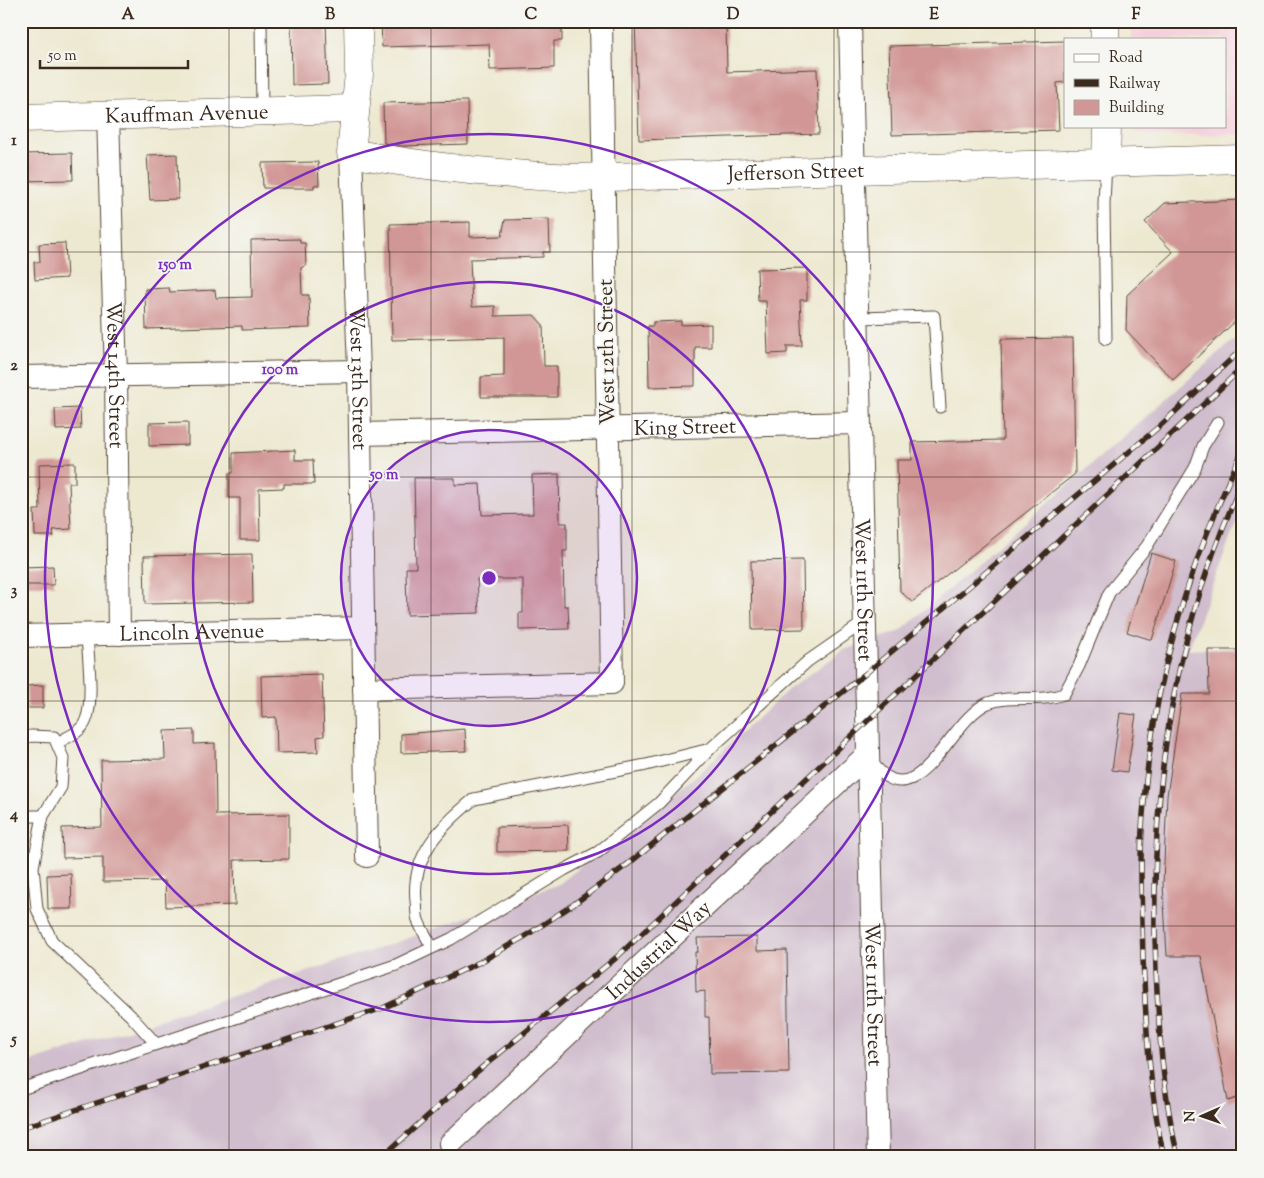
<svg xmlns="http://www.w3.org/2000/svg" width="1264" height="1178" viewBox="0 0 1264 1178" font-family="'Sorts Mill Goudy',serif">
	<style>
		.built { fill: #f4cfdd }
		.industrial { fill: #d0bdcd }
		.building { fill: #d19796 }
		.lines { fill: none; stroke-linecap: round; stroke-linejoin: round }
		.service-casing { stroke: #564739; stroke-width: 13 }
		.minor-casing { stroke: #564739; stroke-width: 24 }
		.tertiary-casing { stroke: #564739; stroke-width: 29 }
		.service { stroke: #fff; stroke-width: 11 }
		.minor { stroke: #fff; stroke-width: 22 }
		.tertiary { stroke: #fff; stroke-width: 28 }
		.rail-casing { stroke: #3b2a1e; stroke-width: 5.5 }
		.rail { stroke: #f6f6f2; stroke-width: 4; stroke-dasharray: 11; stroke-linecap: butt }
		.grid { fill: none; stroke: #3b2a1e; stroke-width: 1; stroke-opacity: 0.55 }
		.ring { fill: none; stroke: #7b2cbf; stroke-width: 2.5 }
		.labels { text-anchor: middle; stroke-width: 4; stroke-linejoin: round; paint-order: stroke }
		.street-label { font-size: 21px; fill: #3b2a1e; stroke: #f6f6f2 }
		.centre { fill: #7b2cbf; stroke: #f6f6f2; stroke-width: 2.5 }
		.ring-label { font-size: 15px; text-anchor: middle; font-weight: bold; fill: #7b2cbf; stroke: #f6f6f2; stroke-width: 4; stroke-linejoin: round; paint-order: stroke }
		.neatline { fill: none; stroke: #3b2a1e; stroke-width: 2 }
		.grid-label { font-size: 16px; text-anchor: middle; font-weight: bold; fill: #3b2a1e }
	</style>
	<rect width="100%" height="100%" fill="#f6f6f2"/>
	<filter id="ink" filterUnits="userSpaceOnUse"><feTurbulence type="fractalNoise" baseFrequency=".02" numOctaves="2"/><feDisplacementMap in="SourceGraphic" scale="10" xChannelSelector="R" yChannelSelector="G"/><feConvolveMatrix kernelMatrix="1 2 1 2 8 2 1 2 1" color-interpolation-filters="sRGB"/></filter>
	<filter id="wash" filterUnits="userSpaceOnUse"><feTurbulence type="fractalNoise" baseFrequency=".0096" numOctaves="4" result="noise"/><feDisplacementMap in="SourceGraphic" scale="20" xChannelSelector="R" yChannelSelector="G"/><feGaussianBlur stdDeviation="1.12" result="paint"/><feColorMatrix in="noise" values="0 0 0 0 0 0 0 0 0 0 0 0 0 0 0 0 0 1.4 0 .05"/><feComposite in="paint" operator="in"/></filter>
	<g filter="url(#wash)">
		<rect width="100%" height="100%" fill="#ede9d1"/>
		<path class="built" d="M1131,21H1243V134L1149,136L1137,132L1134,126H1225V39H1131Z"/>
		<path class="industrial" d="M1243,332V512L1231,536L1188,650L1243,648V1157H21V1065L386,946L559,884L697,775L789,689L844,650L901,631Z"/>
		<g id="blocks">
			<path class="building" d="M291,21H326L328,84L292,85Z
				M381,21H562V41H554V68L490,70L489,44L382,47Z
				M635,21H726L727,72L817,69L819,134L639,140Z
				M1065,41V82L1057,83L1059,130L892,135L889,46Z
				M467,101L468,144L402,146L384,143L383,103Z
				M72,153L73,180L21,181V154Z
				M177,154L178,199L150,200L147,155Z
				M318,162L319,185H314V188H263L262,163Z
				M1243,200V314L1173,380L1126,330L1127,295L1173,252L1145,222L1165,203Z
				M549,219L550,252H543V257L470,259L472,307L495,306V316L534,315L543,325L544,366H557V397H481V377L504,376V337L392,340L390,224L470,222V237L502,236L505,220Z
				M300,239V243H305L306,265L301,268L302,295H309L310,328L242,330V326L146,329L145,289L169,288L170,292L215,290L216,298L252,297L251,240Z
				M65,243L67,278L35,280L34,262H40L39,244Z
				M807,268V300H800L802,346H787V353L768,354L766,301H758L757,269Z
				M681,321V325L711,324V347H695V386L649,387L648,326H653V322Z
				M1073,338L1075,474L912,602L900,591L897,460H912V442L1003,440L1001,339Z
				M80,408L81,429L56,430L55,409Z
				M188,422V445L149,446V423Z
				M295,450V460H313L314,484H284V488L259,489L260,540H240V498H229V473H233V453Z
				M75,463V483H69L71,529L53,530L54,536H35L34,510H40L39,464Z
				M559,474L560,523H567V551H563L564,606H568L569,629L519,630V613H523V579H477L479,613L407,615L406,568H416L414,478H455V485L480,484L482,515L533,514L532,475Z
				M1151,553L1176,561L1152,640L1127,632Z
				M252,554L253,602L145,604L144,556Z
				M803,560L804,629L752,630L751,561Z
				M53,566L54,585H21V567Z
				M1208,650H1243V1096L1228,1101L1201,956H1167L1163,884L1167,796L1182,694H1209Z
				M322,674L324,736L317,737L318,752L277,753L276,717L262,718L261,676Z
				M43,685V708H27L26,686Z
				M1120,713L1136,715L1127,772L1112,770Z
				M465,729L466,751L401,753V734Z
				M194,730V744L215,743L216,815L289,814V859L234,860L235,905L166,907L165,881L103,882V857L63,858L62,828L102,827L101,760L165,759L164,731Z
				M568,825L569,851L497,852V827Z
				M71,874L72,909H48L47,875Z
				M757,937V951L787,950L789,1073L710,1074L709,1017H705V991L696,992L695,952H698L697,938Z"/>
		</g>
	</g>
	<g filter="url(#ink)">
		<use href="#blocks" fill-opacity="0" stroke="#564739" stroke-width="1"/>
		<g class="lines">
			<defs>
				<path id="service" d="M261,21L262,112
					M1106,162L1104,204L1106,339
					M857,318L934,316L940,407
					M21,738L31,736L54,737L63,758L61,787L43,816L33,867L37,909L52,941L131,1016L156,1044
					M57,743C67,737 82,732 86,720C94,701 88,656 87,635
					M871,761C917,824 948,720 988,703C1013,694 1039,703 1064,694L1079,666L1109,593L1147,546L1195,468L1203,446L1218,422
					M21,816H43
					M432,947C428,939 421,929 418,920C416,914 417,907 416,901C411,855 441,826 474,799L646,765L710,749
					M21,1089L396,965L451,939L564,870L598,852L659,803L710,749L808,661L864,622"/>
				<g id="minor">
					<path id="s1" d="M850,21L878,1157"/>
					<path id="s2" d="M108,116L116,375L119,634"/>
					<path id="s3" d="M351,153L359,371L367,856"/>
					<path d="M21,377L359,371"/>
					<path id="s4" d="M360,434L859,423"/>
					<path id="s5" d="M21,636L363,628"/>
					<path d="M364,689L612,683L601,21"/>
					<path id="s6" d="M450,1144L867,755"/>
				</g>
				<g id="tertiary">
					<path id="s7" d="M358,21L359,74L351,153C426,167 496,174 572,178L1243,159"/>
					<path d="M1105,21V39"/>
					<path id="s8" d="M21,118L354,109"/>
					<path d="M1106,162L1107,126"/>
				</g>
			</defs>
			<use href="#service" class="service-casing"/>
			<use href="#minor" class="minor-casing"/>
			<use href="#tertiary" class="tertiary-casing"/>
			<use href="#service" class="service"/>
			<use href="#minor" class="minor"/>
			<use href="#tertiary" class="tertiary"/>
			<defs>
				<path id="rail" d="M21,1128L383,1008L480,962L527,935L574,904L628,864L865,674L1161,425L1243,348
					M382,1157L479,1070L617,957L1243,367
					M1164,1157C1149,1091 1146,1025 1143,958C1142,911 1139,863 1143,815C1152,685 1187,568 1243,450
					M1178,1157C1163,1095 1159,1033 1156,970C1149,798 1170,639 1243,481"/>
			</defs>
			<use href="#rail" class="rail-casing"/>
			<use href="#rail" class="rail"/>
		</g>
	</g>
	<path class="grid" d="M229,21V1157M431,21V1157M632,21V1157M834,21V1157M1035,21V1157M21,252H1243M21,477H1243M21,701H1243M21,926H1243"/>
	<circle cx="489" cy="578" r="148" fill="#7b2cbf" fill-opacity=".12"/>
	<g class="ring">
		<circle cx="489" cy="578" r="148"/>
		<circle cx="489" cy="578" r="296"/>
		<circle cx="489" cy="578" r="444"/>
	</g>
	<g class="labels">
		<g class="street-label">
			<text dy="7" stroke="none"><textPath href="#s8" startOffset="166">Kauffman Avenue</textPath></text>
			<text dy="7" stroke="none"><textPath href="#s7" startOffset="579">Jefferson Street</textPath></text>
			<text transform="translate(606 352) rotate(-91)" y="7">West 12th Street</text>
			<text dy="7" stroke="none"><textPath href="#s2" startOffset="259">West 14th Street</textPath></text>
			<text dy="7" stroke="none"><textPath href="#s3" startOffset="225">West 13th Street</textPath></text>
			<text dy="7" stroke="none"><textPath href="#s4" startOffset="325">King Street</textPath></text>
			<text dy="7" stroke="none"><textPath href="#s1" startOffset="569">West 11th Street</textPath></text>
			<text dy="7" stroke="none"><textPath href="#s5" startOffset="171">Lincoln Avenue</textPath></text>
			<text dy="7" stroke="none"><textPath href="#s6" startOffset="285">Industrial Way</textPath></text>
			<text dy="7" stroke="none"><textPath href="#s1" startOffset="974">West 11th Street</textPath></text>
		</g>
	</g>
	<circle cx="489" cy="578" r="8" class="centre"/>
	<g class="ring-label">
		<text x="175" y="269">150 m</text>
		<text x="280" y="374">100 m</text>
		<text x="384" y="479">50 m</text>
	</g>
	<rect width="1264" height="1178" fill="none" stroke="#f6f6f2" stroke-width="55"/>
	<rect x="1064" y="38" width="162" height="90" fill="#f6f6f2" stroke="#aba49d"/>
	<rect x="1074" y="54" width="25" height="8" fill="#ffffff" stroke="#aba49d"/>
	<text x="1109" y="62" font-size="15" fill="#3b2a1e">Road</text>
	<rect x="1074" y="79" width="25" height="8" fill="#3b2a1e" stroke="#aba49d"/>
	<text x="1109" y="88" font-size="15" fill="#3b2a1e">Railway</text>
	<rect x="1074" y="100" width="25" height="15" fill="#d19796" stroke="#aba49d"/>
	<text x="1109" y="112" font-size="15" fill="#3b2a1e">Building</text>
	<g transform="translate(1202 1116) rotate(268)" stroke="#f6f6f2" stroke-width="4" paint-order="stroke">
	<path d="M0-4L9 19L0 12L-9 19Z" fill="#3b2a1e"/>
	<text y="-8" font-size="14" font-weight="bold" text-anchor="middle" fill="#3b2a1e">N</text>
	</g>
	<path d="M40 60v8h148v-8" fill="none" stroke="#3b2a1e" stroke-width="2.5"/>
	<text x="48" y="60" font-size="15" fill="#3b2a1e" stroke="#f6f6f2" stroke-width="4" paint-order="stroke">50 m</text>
	<rect x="28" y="28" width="1208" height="1122" class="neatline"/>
	<g class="grid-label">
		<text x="128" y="19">A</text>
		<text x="330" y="19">B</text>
		<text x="531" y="19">C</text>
		<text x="733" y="19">D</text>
		<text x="934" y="19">E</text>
		<text x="1136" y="19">F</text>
		<text x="14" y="145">1</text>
		<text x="14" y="370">2</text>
		<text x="14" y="595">3</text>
		<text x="14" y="819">4</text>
		<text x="14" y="1044">5</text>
	</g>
</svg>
